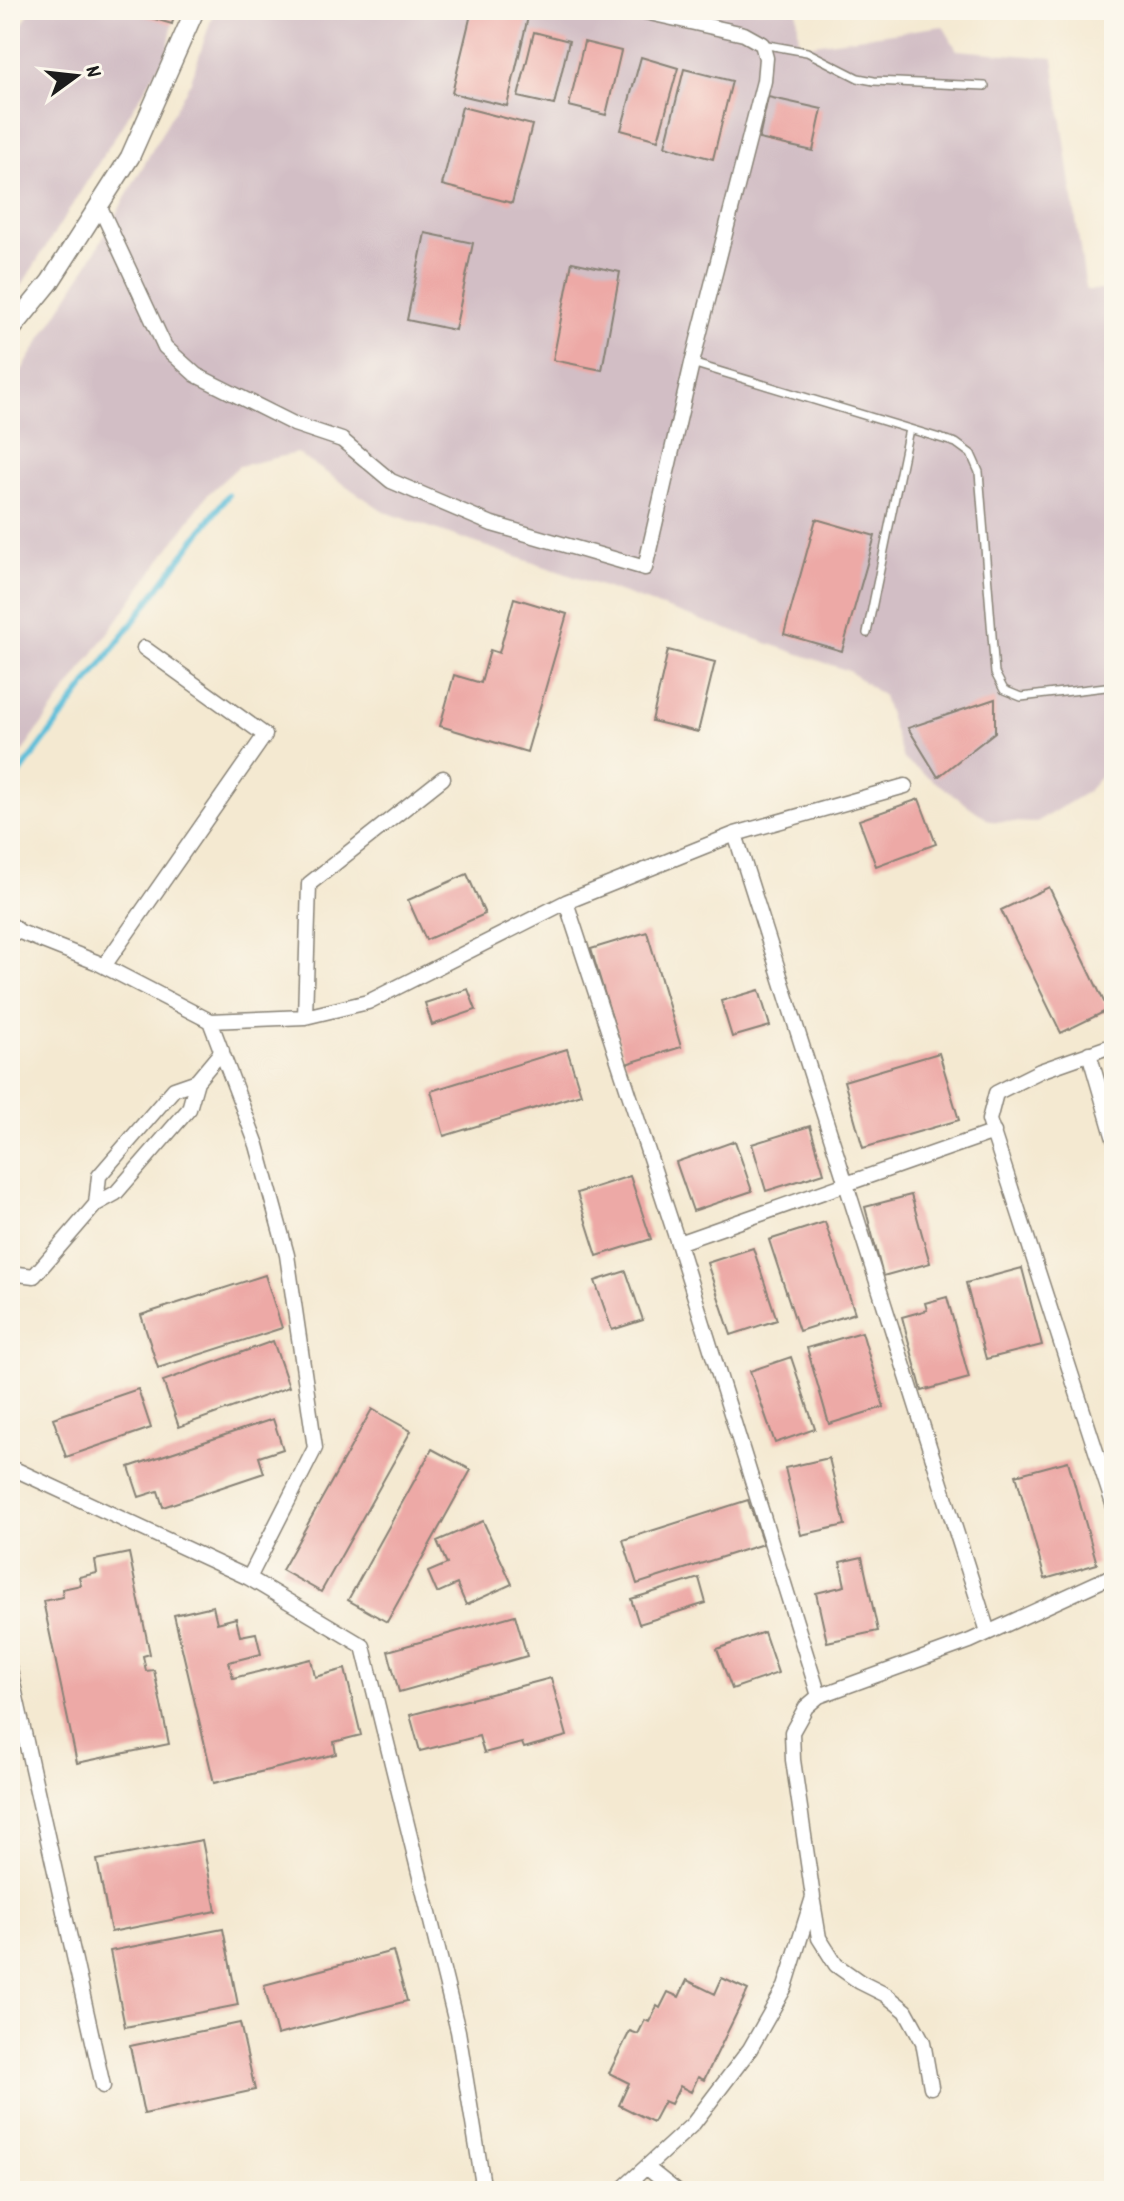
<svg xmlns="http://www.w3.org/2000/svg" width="1124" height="2201" viewBox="0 0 1124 2201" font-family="Dekko,sans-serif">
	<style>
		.industrial { fill: #d2bec5 }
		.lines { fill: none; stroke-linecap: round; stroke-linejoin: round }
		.stream { stroke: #5bbed9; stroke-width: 6 }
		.building { fill: #eda9a6 }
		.service-casing { stroke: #888276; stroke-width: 10 }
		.minor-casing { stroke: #888276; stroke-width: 17 }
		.tertiary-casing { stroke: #888276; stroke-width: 21 }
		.service { stroke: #fff; stroke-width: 7 }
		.minor { stroke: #fff; stroke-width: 14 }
		.tertiary { stroke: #fff; stroke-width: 18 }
	</style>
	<rect width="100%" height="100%" fill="#fbf7ec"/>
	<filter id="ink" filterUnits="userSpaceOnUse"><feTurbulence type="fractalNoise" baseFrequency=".0125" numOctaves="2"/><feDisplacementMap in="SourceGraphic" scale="16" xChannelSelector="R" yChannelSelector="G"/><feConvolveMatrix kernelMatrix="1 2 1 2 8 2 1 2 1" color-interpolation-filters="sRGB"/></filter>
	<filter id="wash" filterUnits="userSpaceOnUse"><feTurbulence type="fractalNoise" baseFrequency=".006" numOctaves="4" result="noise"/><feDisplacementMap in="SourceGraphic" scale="32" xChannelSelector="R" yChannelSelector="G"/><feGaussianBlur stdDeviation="1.8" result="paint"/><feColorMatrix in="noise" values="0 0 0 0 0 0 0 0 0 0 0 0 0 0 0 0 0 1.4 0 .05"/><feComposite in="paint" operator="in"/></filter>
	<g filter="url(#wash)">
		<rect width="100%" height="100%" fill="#f4e9d1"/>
		<path class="industrial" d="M31,10H175L167,54L10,304V44Z
			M214,10H797L799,46L943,26L957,50L1053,58L1086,290H1114V762L1087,792L1035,823L990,821L903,759L883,696L849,671L385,512L297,453L239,466L208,494L10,769V389L87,266L191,81Z"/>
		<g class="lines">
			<path class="stream" d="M10,809L17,777L228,495"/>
		</g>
		<g id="blocks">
			<path class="building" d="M124,10H176L172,24Z
				M472,10H500L528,17L507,106L452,93Z
				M534,32L569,41L554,105L518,97Z
				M584,42L621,51L606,115L569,106Z
				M641,57L678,68L658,140L621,130Z
				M684,69L732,81L713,159L665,146Z
				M768,97L822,109L813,151L759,139Z
				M462,107L532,125L512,203L442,185Z
				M425,233L473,243L455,330L407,320Z
				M572,262L620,272L602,370L553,360Z
				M816,519L875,536L842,651L784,634Z
				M514,598L567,614L527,752L440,726L454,675L481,683L490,650L499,653Z
				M668,650L715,662L698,732L652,721Z
				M995,699V732L938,777L908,728Z
				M919,799L936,844L876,866L859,820Z
				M467,874L485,914L426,940L408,900Z
				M1049,887L1108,1010L1061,1033L1001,910Z
				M647,932L681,1047L626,1064L591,949Z
				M468,989L476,1010L432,1025L425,1003Z
				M759,990L770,1026L732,1037L721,1001Z
				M567,1049L581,1094L444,1136L431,1091Z
				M939,1053L959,1120L863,1148L844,1081Z
				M810,1126L824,1173L766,1191L752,1144Z
				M735,1141L752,1191L693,1211L676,1162Z
				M630,1176L651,1239L597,1256L577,1193Z
				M911,1195L930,1263L883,1276L865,1207Z
				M825,1222L855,1313L799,1331L769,1240Z
				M753,1248L777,1320L731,1335L707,1263Z
				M1022,1268L1042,1345L986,1359L966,1283Z
				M626,1271L643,1320L612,1330L595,1281Z
				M265,1275L282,1328L158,1368L141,1315Z
				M947,1297L969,1378L922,1391L902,1317L927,1310L925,1303Z
				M862,1332L884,1407L829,1424L807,1348Z
				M273,1341L289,1387L179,1427L163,1381Z
				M791,1357L815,1429L775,1443L750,1371Z
				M138,1389L151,1428L66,1457L53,1418Z
				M372,1409L411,1431L321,1592L282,1570Z
				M273,1419L283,1449L259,1457L264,1473L163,1507L158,1491L139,1497L129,1467Z
				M432,1449L471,1470L387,1622L348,1600Z
				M829,1458L845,1525L801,1535L785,1468Z
				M1068,1461L1097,1564L1045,1579L1016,1475Z
				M748,1500L763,1544L637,1584L623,1540Z
				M483,1521L512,1584L466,1605L457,1584L437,1593L428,1572L447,1564L437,1541Z
				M129,1553L150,1654L143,1656L146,1671L154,1670L169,1744L77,1763L43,1601L63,1597L62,1589L81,1585L79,1577L97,1573L95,1560Z
				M862,1557L878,1631L827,1642L816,1593L845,1586L840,1562Z
				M699,1578L706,1603L639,1624L631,1599Z
				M213,1606L217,1623L236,1618L240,1636L256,1633L261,1654L229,1662L233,1678L311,1659L315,1677L345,1669L361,1735L334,1742L336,1754L214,1783L174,1615Z
				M515,1615L527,1656L399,1692L388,1651Z
				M764,1632L778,1673L732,1689L717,1649Z
				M551,1678L567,1736L524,1748L522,1743L484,1753L479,1736L420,1751L410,1715Z
				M202,1840L216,1911L111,1932L97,1860Z
				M223,1929L238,2005L125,2027L110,1951Z
				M393,1951L407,2001L277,2035L264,1985Z
				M722,1978L748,1990L704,2080L698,2077L691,2092L680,2086L671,2104L664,2101L653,2122L619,2105L629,2083L609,2073L630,2031L638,2034L645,2020L649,2022L657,2006L660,2008L668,1992L679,1997L687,1980L715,1994Z
				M240,2023L255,2090L144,2114L130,2046Z"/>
		</g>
	</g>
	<g filter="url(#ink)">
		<use href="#blocks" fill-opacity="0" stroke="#888276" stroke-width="2"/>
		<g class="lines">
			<defs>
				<path id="service" d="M762,44L807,52L858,78L874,81L985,86
					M692,363L956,443L971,454L979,472L995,673L1004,690L1021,697L1114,686
					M867,633L909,429"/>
				<path id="minor" d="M99,205L165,347L196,375L294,424L342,440L391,481L492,524L645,568L692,363L764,81L766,58L762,44L744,34L636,10
					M735,834L905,786
					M566,902L678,1243L819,1696
					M10,924L20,932L96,962L210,1021L257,1145L287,1255L315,1448L249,1578L363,1646L458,2031L484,2191
					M104,966L265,735L144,648
					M305,1017L309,884L443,778
					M210,1021L305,1017L368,1002L566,902L735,834L988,1632
					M1114,1045L1040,1071L996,1093L989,1120L1114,1507
					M1089,1053L1114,1139
					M96,1204L116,1193L189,1109L197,1081
					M678,1243L994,1132
					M10,1273L34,1276L96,1204L99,1176L174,1089L197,1081L222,1051
					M10,1467L249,1578
					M10,1670L103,2086
					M813,1902L819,1938L836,1965L860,1982L886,1995L906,2011L923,2042L931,2087
					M646,2167L676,2191
					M620,2191L693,2124L750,2049L785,1987L813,1897L793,1760L792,1732L806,1707L819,1696L970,1641L1114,1575"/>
				<path id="tertiary" d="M10,331L50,282L130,157L195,10"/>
			</defs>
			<use href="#service" class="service-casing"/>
			<use href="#minor" class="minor-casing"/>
			<use href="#tertiary" class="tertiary-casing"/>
			<use href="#service" class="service"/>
			<use href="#minor" class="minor"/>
			<use href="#tertiary" class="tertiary"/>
		</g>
	</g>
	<rect width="1124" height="2201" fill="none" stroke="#fbf7ec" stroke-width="40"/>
	<g transform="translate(76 76) rotate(75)" stroke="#fbf7ec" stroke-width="6" paint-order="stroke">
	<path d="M0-6L14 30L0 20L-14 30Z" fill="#1c1c1c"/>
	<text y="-12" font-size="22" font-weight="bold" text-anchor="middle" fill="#1c1c1c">N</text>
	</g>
</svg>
